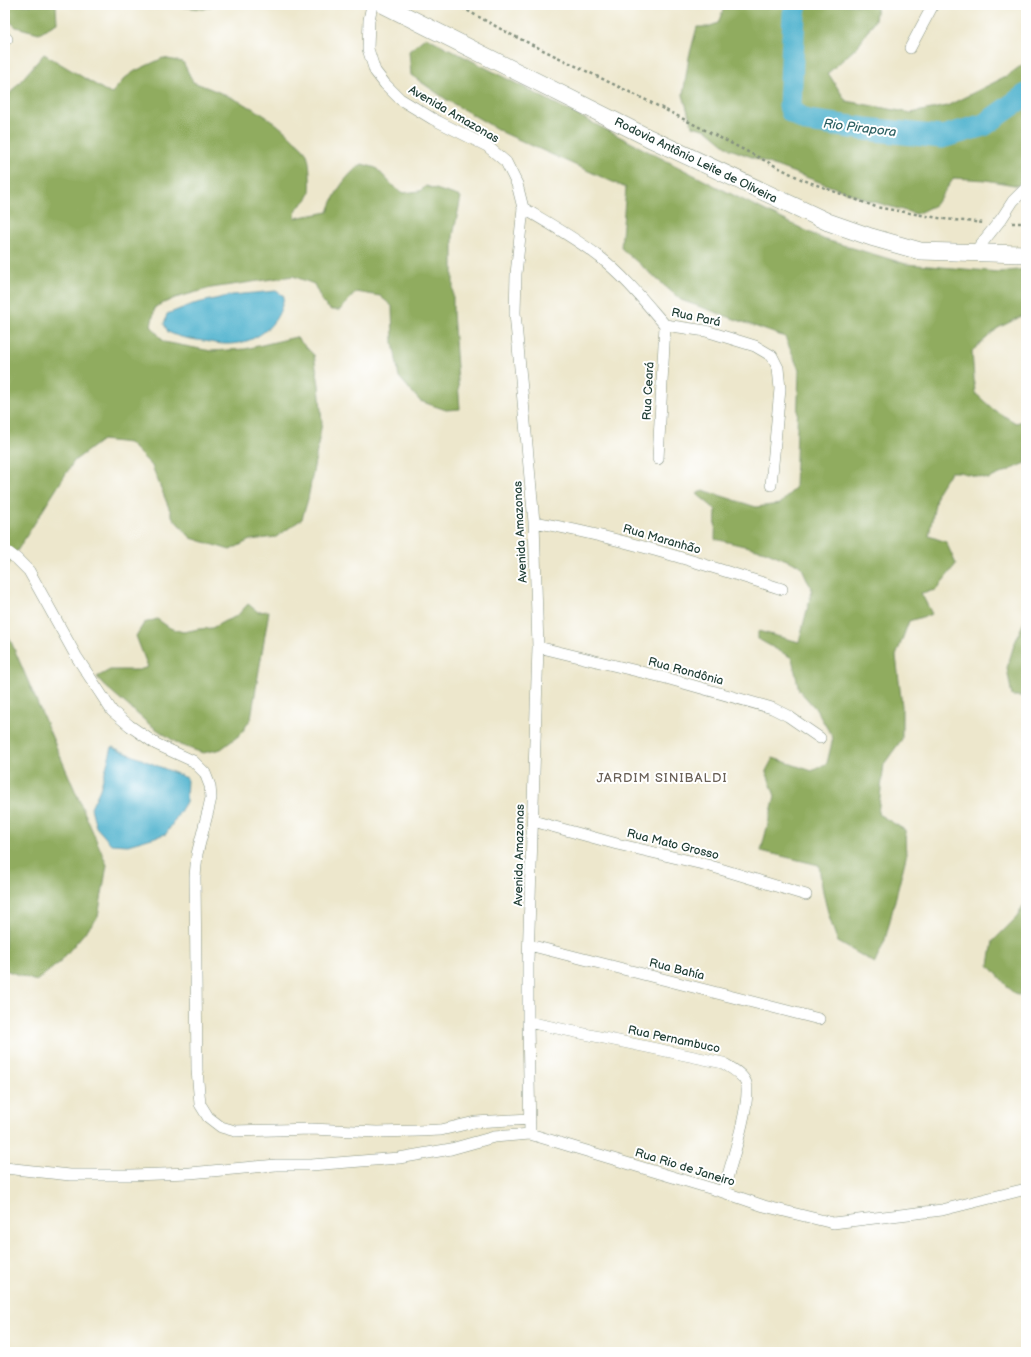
<svg xmlns="http://www.w3.org/2000/svg" width="1031" height="1357" viewBox="0 0 1031 1357" font-family="'Balsamiq Sans',sans-serif">
	<style>
		.forest { fill: #90ac5f; stroke: #58744a }
		.water { fill: #4fb2ce; stroke: #377881 }
		.lines { fill: none; stroke-linecap: round; stroke-linejoin: round }
		.river { stroke: #4fb2ce; stroke-width: 23 }
		.street-casing { stroke: #869280; stroke-width: 12 }
		.primary-casing { stroke: #869280; stroke-width: 18 }
		.path { stroke: #869280; stroke-width: 2.5; stroke-dasharray: 3 3; stroke-linecap: butt }
		.street { stroke: #fff; stroke-width: 11 }
		.primary { stroke: #fff; stroke-width: 17 }
		.labels { text-anchor: middle; stroke-width: 4; stroke-linejoin: round; paint-order: stroke }
		.street-label { font-size: 12px; fill: #1f3d34; stroke: #fff }
		.water-label { font-size: 13px; font-style: italic; fill: #2d6062; stroke: #fff }
		.neighbourhood-label { font-size: 13px; letter-spacing: 1px; fill: #6a6157; stroke: #fff }
	</style>
	<rect width="100%" height="100%" fill="#fff"/>
	<filter id="ink" filterUnits="userSpaceOnUse"><feTurbulence type="fractalNoise" baseFrequency=".025" numOctaves="2"/><feDisplacementMap in="SourceGraphic" scale="8" xChannelSelector="R" yChannelSelector="G"/><feConvolveMatrix kernelMatrix="1 2 1 2 8 2 1 2 1" color-interpolation-filters="sRGB"/></filter>
	<filter id="wash" filterUnits="userSpaceOnUse"><feTurbulence type="fractalNoise" baseFrequency=".012" numOctaves="4" result="noise"/><feDisplacementMap in="SourceGraphic" scale="16" xChannelSelector="R" yChannelSelector="G"/><feGaussianBlur stdDeviation="0.9" result="paint"/><feColorMatrix in="noise" values="0 0 0 0 0 0 0 0 0 0 0 0 0 0 0 0 0 1.4 0 .05"/><feComposite in="paint" operator="in"/></filter>
	<g filter="url(#wash)">
		<rect width="100%" height="100%" fill="#ede7cc"/>
		<path class="forest" d="M5,5H56L57,23L39,33L16,27L5,17Z
			M165,5H214L204,9Z
			M725,5H877L875,20L857,47L828,73L846,101L911,113L947,106L1007,76L1026,62V160L1025,169L1020,186L986,180L954,178L935,205L916,214L868,200L730,149L707,130L692,126L683,95L689,57L697,27H708L718,23Z
			M426,37L725,191L823,239L906,264L999,272L1026,269V314L998,328L972,351L975,393L994,410L1016,423L1026,420V463L988,479L959,472H950L937,493L929,536L946,542L956,564L936,590L921,593L932,614L909,621L896,656L902,706V739L884,764L878,814L905,830L906,857L885,940L875,963L838,942C828,916 822,893 819,865L761,851L775,796L766,771L773,758L812,771L827,763L833,738L815,708L799,690L792,658L758,639V631L799,642L812,590L801,566L765,551L715,539L716,510L697,494L703,490L756,507L780,504L795,488L799,370L785,337L681,300L621,248L626,188L504,133L447,100L411,75L409,51Z
			M44,54L111,94L125,78L135,71L163,58L183,62L193,82C230,96 267,111 295,141C299,144 303,148 306,152C309,158 310,169 310,176C311,195 311,197 296,209L295,218L328,212C335,192 345,176 362,164L376,168L395,188L403,193L420,191L426,186L461,197L453,236V313L460,409L446,410L420,401L399,377L393,342L392,306L380,296L356,292L340,310H331L323,303L314,284L293,276L211,288L175,298L155,307L151,326L164,342L211,351L245,349L296,337L314,355L319,385L322,423L308,499L302,519L276,537L250,540L230,550L191,538L173,518L152,466L129,443L102,440L74,461L5,570V99Z
			M248,604L258,612L269,611L251,718L241,734L221,749L203,753L180,745L149,724L104,685L97,677L110,670H139L148,667L136,636L144,623L157,619L170,628L183,632L199,629L212,628L225,621L237,616Z
			M5,614L6,630L107,865L98,917L59,963L36,981L5,970Z
			M1025,619L1026,696H1012L1007,668L1014,645Z
			M1026,901V997L1014,994L989,965L993,941L1017,917Z"/>
		<path class="water" d="M276,291L284,296C280,326 255,345 225,344C218,344 211,342 204,341C190,339 180,338 168,332L164,324L167,314L193,304L232,295Z
			M112,747L187,778L186,802L166,834L128,845L111,844L96,827L91,808L100,789Z"/>
		<g class="lines">
			<path class="river" d="M796,5L794,14L790,106L792,112L807,121L866,129L942,137L984,125L1026,95"/>
		</g>
	</g>
	<g filter="url(#ink)">
		<g class="lines">
			<defs>
				<path id="street" d="M372,5L369,20L368,49L375,71L385,84L400,99L433,119L487,146L506,162L517,184L523,208L516,274L515,313L534,522L538,647L528,961V1022L530,1134
					M5,37L7,39
					M910,48L933,5
					M523,208C550,224 577,239 601,258C625,277 645,302 665,325L706,331L755,346L772,356L778,368L780,389L771,485
					M974,253L1002,218L1013,201L1026,188
					M658,459L665,325
					M534,522C619,537 700,563 782,589
					M5,550L17,559L29,571L76,656L112,711L130,726L156,744L193,761L205,773L210,786L211,798L208,811L197,854L195,877L197,1070L200,1104L208,1117L221,1127L235,1131L311,1129L377,1132L418,1131L441,1130L475,1122L530,1119
					M538,647L666,678L772,708L788,716L820,738
					M533,821L617,844L707,865L806,895
					M529,945L819,1019
					M528,1022L723,1063C731,1068 743,1074 746,1083C752,1102 729,1170 723,1192
					M5,1168L70,1175H131L190,1173L276,1165H311L399,1158L451,1149L494,1137L530,1134L723,1192L764,1206L833,1223L942,1210L1026,1189"/>
				<path id="primary" d="M384,5L649,138L828,222L871,237L920,251L1026,254"/>
			</defs>
			<use href="#street" class="street-casing"/>
			<use href="#primary" class="primary-casing"/>
			<path class="path" d="M457,5L510,34L650,102L801,179L876,207L944,219L985,223
				M1012,223H1026"/>
			<use href="#street" class="street"/>
			<use href="#primary" class="primary"/>
		</g>
	</g>
	<g class="labels">
		<g class="street-label">
			<text transform="translate(454 114) rotate(30)" y="4">Avenida Amazonas</text>
			<text transform="translate(696 160) rotate(26)" y="4">Rodovia Antônio Leite de Oliveira</text>
			<text transform="translate(696 317) rotate(12)" y="4">Rua Pará</text>
			<text transform="translate(648 391) rotate(-87)" y="4">Rua Ceará</text>
			<text transform="translate(520 532) rotate(-93)" y="4">Avenida Amazonas</text>
			<text transform="translate(662 539) rotate(16)" y="4">Rua Maranhão</text>
			<text transform="translate(686 671) rotate(15)" y="4">Rua Rondônia</text>
			<text transform="translate(673 844) rotate(14)" y="4">Rua Mato Grosso</text>
			<text transform="translate(519 855) rotate(-89)" y="4">Avenida Amazonas</text>
			<text transform="translate(677 969) rotate(14)" y="4">Rua Bahía</text>
			<text transform="translate(674 1039) rotate(12)" y="4">Rua Pernambuco</text>
			<text transform="translate(685 1167) rotate(17)" y="4">Rua Rio de Janeiro</text>
		</g>
		<g class="water-label">
			<text transform="translate(860 127) rotate(7)" y="5">Rio Pirapora</text>
		</g>
		<g class="neighbourhood-label">
			<text x="662" y="782">JARDIM SINIBALDI</text>
		</g>
	</g>
	<rect width="1031" height="1357" fill="none" stroke="#fff" stroke-width="20"/>
</svg>
